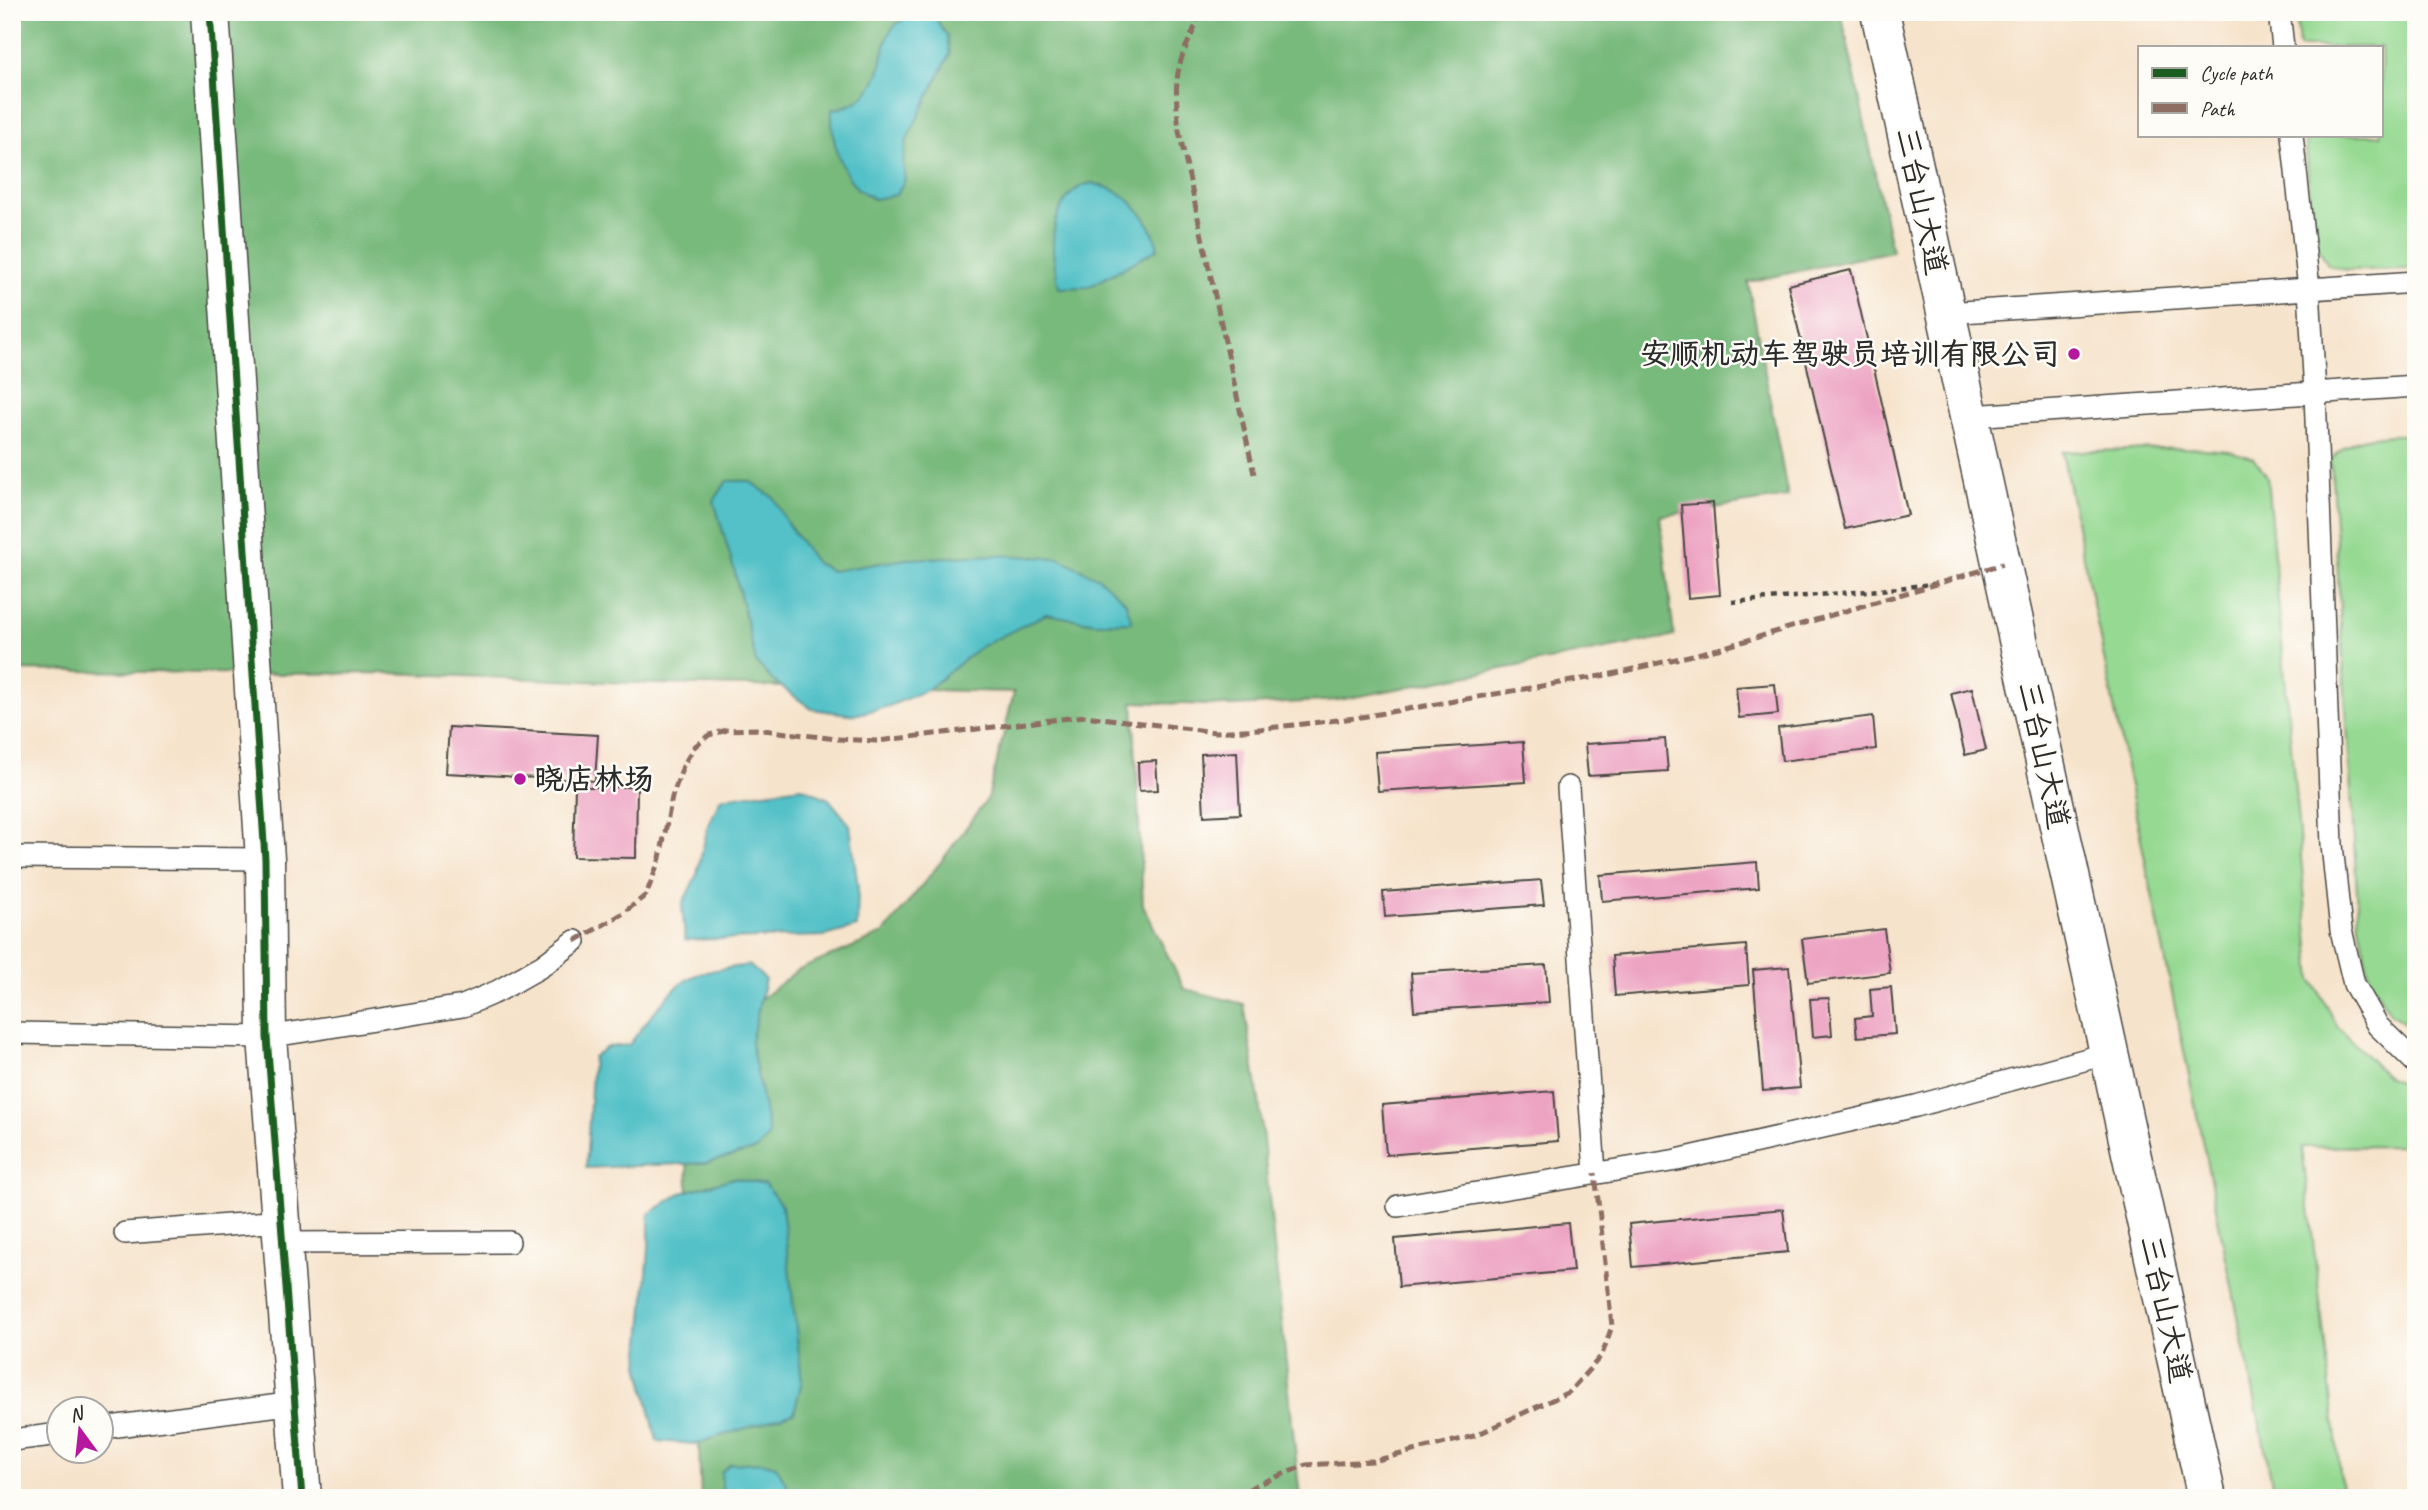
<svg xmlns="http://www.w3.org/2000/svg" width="2428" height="1510" viewBox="0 0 2428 1510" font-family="Caveat,'LXGW WenKai TC',sans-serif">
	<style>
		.green { fill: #95d992; stroke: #60825e; stroke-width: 2 }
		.forest { fill: #78b97c; stroke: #527254; stroke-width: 2 }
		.water { fill: #52c1c7; stroke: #3e7679; stroke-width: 2 }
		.building { fill: #eda4c3 }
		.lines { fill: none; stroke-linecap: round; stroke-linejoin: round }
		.service-casing { stroke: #494743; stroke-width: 24 }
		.minor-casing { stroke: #494743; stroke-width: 41 }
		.secondary-casing { stroke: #494743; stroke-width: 41 }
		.path { stroke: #494743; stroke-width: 4.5; stroke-dasharray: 5 5; stroke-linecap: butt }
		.service { stroke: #fff; stroke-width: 21 }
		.minor { stroke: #fff; stroke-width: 38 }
		.secondary { stroke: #fff; stroke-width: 38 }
		.quiet { stroke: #8d6e63; stroke-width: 5; stroke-dasharray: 10 5; stroke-linecap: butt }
		.cycleway-casing { stroke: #fdfcf7; stroke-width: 11 }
		.cycleway { stroke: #1b5e20; stroke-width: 7 }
		.poi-dot { fill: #b5179e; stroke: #fdfcf7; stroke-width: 2.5 }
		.labels { text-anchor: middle; stroke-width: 5; stroke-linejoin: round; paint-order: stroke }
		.street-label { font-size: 30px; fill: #2b2b2b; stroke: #fdfcf7 }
		.poi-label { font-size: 30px; font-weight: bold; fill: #2b2b2b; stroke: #fdfcf7; text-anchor: end }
	</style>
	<rect width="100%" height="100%" fill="#fdfcf7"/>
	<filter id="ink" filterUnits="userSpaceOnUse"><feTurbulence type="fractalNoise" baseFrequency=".0143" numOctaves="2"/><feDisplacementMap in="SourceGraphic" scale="14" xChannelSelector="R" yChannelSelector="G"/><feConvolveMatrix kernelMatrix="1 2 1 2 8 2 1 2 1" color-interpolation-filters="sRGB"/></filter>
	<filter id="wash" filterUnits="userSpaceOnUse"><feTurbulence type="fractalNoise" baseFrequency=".00686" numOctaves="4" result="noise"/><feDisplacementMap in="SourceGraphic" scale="28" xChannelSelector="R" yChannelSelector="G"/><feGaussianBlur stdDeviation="1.57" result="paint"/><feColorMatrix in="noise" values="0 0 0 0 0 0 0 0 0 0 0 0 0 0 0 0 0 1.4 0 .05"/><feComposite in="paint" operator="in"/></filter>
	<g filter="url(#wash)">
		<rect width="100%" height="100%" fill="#f6e3cb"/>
		<path class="green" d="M2296,12H2416V269L2346,270L2328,265L2313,237L2305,135H2381V47H2299Z
			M2416,434V1031L2391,1014L2370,980L2359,925L2331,460C2352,432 2384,436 2416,434Z
			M2192,448L2230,451L2255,459L2267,477L2312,979L2338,1027L2388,1078L2416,1089V1146L2302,1147L2343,1498H2275L2062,452Z"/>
		<path class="forest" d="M12,12H1841L1892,251L1748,282L1788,497L1660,516L1674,636L1339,700L1234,706L1133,702L1143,905L1184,989L1244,1004L1259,1100L1300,1498H701L685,1114L731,1022L798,970L883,934L940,863L988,798L1014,692L656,684L388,673L279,674L12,670Z"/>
		<path class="water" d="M933,14L947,36L950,54L907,139L903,162L905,180L896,195L874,199C868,195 859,191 855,186C838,164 831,136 832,109C853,108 870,95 878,75C885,57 882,32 901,21C909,15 924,15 933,14Z
			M1092,183C1101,186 1112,188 1120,193C1138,206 1155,227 1158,249L1089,287L1059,288C1057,273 1052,258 1053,243C1053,217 1066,187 1092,183Z
			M727,481H749L774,498L787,523L816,563L832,571L906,559L994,555L1059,558L1099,578L1125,601L1132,622L1095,623L1046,614L980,647L927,690L889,706L854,715L812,709L772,680L756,662L735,573L714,501Z
			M802,787L829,799L850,825L858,888L857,927L825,936L685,940L682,905L697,874L708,826L721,798Z
			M749,965L765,979L751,1042L769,1135L758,1149L706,1163L586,1168L593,1057L607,1047L629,1045C644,1025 671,986 694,976C711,969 731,968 749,965Z
			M734,1178L765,1184L782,1206L802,1381L794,1413L695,1444L657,1441L639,1365L649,1249V1214L681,1193Z
			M761,1462L776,1466L788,1487L789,1498H723L721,1472L730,1464Z"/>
		<g id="blocks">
			<path class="building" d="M1851,270L1908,515L1845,529L1788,285Z
				M1713,503L1720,595L1688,598L1681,505Z
				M1775,684L1778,714L1739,718L1736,687Z
				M1972,688L1986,750L1965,755L1951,693Z
				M1873,716L1876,749L1782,761L1778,728Z
				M449,727L598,735L595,781L446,773Z
				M1665,739L1668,771L1588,776L1585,744Z
				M1523,742L1526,782L1378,791L1375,752Z
				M1237,752L1240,814L1204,816L1201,754Z
				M1156,761L1158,790L1139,791L1138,762Z
				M575,787H637L636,858L573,857Z
				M1757,862L1759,888L1602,901L1600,875Z
				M1541,880L1544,905L1385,917L1383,892Z
				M1884,929L1890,973L1808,983L1802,939Z
				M1746,945L1749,985L1615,996L1612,956Z
				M1546,965L1549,1002L1414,1011L1411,973Z
				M1789,967L1800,1088L1763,1091L1753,970Z
				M1891,987L1895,1034L1857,1037L1855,1018L1872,1016L1870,989Z
				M1829,998L1832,1035L1813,1037L1810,999Z
				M1554,1091L1558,1141L1386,1155L1382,1105Z
				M1783,1209L1788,1252L1633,1267L1629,1224Z
				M1568,1223L1573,1271L1399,1287L1395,1239Z"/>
		</g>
	</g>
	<g filter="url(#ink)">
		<use href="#blocks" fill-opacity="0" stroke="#494743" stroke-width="2"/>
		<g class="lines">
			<defs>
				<path id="service" d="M2279,12L2283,47
					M2292,135L2309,289L2315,393L2332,845L2341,930L2354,984L2378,1026L2416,1063
					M1946,313L2416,282
					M1970,416L2416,386
					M1568,787L1595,1173
					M12,857L265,859
					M12,1033L267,1037L463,1006L498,991L542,966L575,941
					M1398,1206L1677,1160L1916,1106L2109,1053
					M125,1233L281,1221
					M283,1243L509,1242
					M102,1428L295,1403
					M12,1440L60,1434"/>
				<path id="minor" d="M210,12L265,859L267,1037L302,1498"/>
				<path id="secondary" d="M1880,12L2207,1498"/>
			</defs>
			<use href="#service" class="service-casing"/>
			<use href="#minor" class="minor-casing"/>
			<use href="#secondary" class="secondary-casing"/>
			<path class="path" d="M1732,602L1880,590L1941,583"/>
			<use href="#service" class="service"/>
			<use href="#minor" class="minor"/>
			<use href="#secondary" class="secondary"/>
			<path class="quiet" d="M1198,12C1197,31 1184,45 1180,64C1174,85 1177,109 1179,131L1254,474
				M575,941L622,914L646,895L660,858L672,797L683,766L694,747L709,735L727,730L755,729L837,739L877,741L1085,716L1215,732L1259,729L1355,718L1612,674L1718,649L2003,564
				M1236,1498L1254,1486L1306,1465L1373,1461L1474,1436L1569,1392L1602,1355L1612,1326L1595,1173"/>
			<defs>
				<path id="cycleway" d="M210,12L265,859L267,1037L302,1498"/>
			</defs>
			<use href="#cycleway" class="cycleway-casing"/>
			<use href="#cycleway" class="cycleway"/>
		</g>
	</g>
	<g class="poi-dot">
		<circle cx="2074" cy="354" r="7"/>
		<circle cx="520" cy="779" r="7"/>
	</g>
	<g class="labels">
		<g class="street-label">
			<text transform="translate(1922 201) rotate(78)" y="10">三台山大道</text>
			<text transform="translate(2044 755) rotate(78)" y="10">三台山大道</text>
			<text transform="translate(2166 1309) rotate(78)" y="10">三台山大道</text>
		</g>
		<g class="poi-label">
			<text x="2060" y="364">安顺机动车驾驶员培训有限公司</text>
			<text x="534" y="789" text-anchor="start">晓店林场</text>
		</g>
	</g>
	<rect width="2428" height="1510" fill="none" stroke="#fdfcf7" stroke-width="42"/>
	<rect x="2138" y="46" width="245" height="91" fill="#fdfcf7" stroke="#a9a8a5" stroke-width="2"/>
	<rect x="2152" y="68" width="35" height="10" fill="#1b5e20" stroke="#a9a8a5" stroke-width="2"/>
	<text x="2200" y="80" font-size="21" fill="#2b2b2b">Cycle path</text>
	<rect x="2152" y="103" width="35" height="10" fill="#8d6e63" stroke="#a9a8a5" stroke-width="2"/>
	<text x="2200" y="116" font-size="21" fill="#2b2b2b">Path</text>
	<g transform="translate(80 1430) rotate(345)"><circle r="33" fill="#fdfcf7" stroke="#a9a8a5" stroke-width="2"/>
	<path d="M0-5L12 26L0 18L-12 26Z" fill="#b5179e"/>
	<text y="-10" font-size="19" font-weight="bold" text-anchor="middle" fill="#2b2b2b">N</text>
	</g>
</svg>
